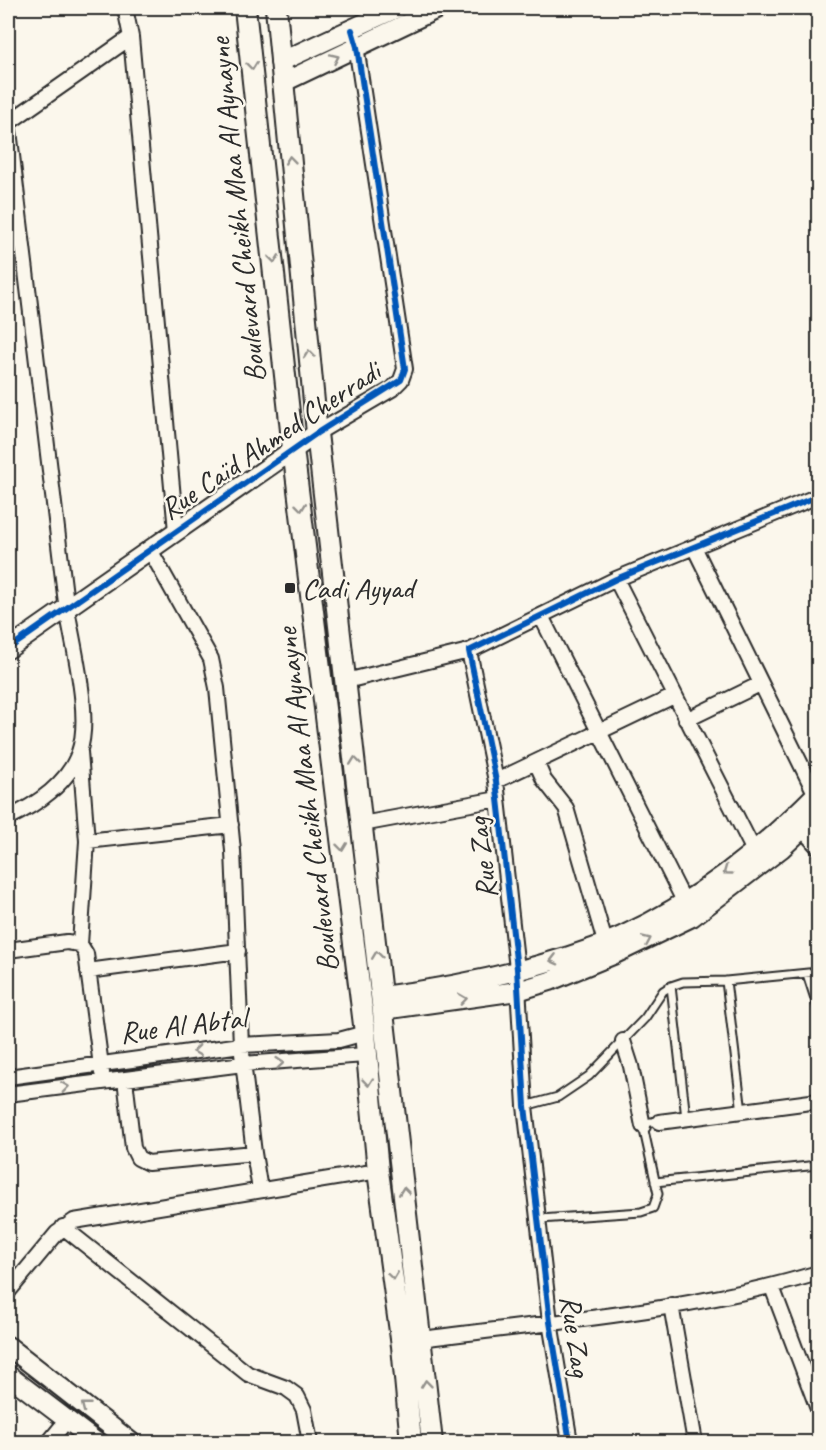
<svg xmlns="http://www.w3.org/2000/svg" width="826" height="1450" viewBox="0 0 826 1450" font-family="Caveat,sans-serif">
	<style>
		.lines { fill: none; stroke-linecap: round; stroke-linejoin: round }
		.service-casing { stroke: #2b2b2b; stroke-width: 11 }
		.minor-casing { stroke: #2b2b2b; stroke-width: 18 }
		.tertiary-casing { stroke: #2b2b2b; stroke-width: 22 }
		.secondary-casing { stroke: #2b2b2b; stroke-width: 24 }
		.service { stroke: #fbf7ec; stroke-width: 7 }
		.minor { stroke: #fbf7ec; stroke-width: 14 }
		.tertiary { stroke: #fbf7ec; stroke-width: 18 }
		.secondary { stroke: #fbf7ec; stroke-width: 20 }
		.cycleway-casing { stroke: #fbf7ec; stroke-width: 10 }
		.cycleway { stroke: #0057b8; stroke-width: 6 }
		.oneway { stroke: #93918c }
		.poi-dot { fill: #2b2b2b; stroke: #fbf7ec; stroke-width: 2 }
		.labels { text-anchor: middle; stroke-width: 5; stroke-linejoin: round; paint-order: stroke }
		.street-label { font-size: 30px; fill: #2b2b2b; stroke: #fbf7ec }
		.poi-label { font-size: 30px; fill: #2b2b2b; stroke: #fbf7ec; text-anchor: start }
	</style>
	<rect width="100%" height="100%" fill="#fbf7ec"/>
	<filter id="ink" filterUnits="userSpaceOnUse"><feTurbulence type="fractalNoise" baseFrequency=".0167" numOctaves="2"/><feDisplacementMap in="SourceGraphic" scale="12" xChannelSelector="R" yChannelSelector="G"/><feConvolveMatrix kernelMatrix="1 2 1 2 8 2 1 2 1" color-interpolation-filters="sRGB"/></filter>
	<g filter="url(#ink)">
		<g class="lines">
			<defs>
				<path id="service" d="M807,974L818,1008
					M726,981L742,1112
					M671,986L686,1118
					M525,1106L558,1097L589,1076L645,1018L663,991L671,986L683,982L726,981L818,972
					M655,1182L818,1165
					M540,1219L641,1212L653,1208L658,1194L643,1126L650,1122H659"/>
				<path id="minor" d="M125,8L131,37
					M8,123L131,37L176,531
					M317,433L392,389L401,380L405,369L355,39
					M694,547L816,795
					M616,579L754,851
					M541,616L688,909
					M346,681L469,651
					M686,720L760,684
					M80,752L87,841L80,944
					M536,762L544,780L566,808L605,942
					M496,781L674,696
					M8,818C36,805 69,783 79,752C93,713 70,637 65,595C45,438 27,280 8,122
					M796,822L818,847
					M362,824L498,799
					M87,841L231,825
					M8,950L67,942L80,944L86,954L102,1073
					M88,971L238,951
					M623,1041L631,1066L643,1126
					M8,1077L241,1045L339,1040L365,1033
					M125,1079L133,1148L138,1158L148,1163L254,1153L241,1045L233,851L217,688L211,659L150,550
					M8,1094L243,1064L365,1055
					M659,1122L818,1101
					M254,1153L260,1190
					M63,1227L248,1374L286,1388L297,1396L304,1410L310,1442
					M772,1287L818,1409
					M8,1292L57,1233L74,1221L378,1171
					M671,1305L695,1442
					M421,1339C552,1322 692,1311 818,1273
					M49,1442L67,1420
					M570,1442L550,1322L525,1106L517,969L496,781L469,651L616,579L818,496"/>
				<path id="tertiary" d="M280,62L397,8
					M282,83L439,8
					M8,649L317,433
					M382,996C445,988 509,975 569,956C664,927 750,861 818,792
					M383,1010L518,991L550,981L613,955L692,917L782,848L818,814
					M8,1346L131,1442
					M8,1375L96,1442"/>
				<path id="secondary" d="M245,8L293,449L365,1033L378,1171L402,1346L411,1442
					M276,8L317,433L432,1442"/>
			</defs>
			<use href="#service" class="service-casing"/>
			<use href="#minor" class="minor-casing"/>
			<use href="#tertiary" class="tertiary-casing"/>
			<use href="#secondary" class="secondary-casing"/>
			<use href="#service" class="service"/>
			<use href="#minor" class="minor"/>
			<use href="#tertiary" class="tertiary"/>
			<use href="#secondary" class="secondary"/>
			<defs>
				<path id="cycleway" d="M8,649L317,433L401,380L405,369L357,47L352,30
					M570,1442L550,1322L525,1106L517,969L496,781L469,651L616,579L818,496"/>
			</defs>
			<use href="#cycleway" class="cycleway-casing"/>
			<use href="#cycleway" class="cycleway"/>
		</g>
		<defs><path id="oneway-chevron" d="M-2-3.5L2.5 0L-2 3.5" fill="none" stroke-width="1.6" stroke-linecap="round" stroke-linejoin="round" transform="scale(1.5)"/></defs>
		<g class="oneway">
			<use href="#oneway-chevron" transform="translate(335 58) rotate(-25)"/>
			<use href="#oneway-chevron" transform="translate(252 66) rotate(83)"/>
			<use href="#oneway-chevron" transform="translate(290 160) rotate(-96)"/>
			<use href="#oneway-chevron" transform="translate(274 259) rotate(83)"/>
			<use href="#oneway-chevron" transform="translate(309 354) rotate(-96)"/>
			<use href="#oneway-chevron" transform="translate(301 507) rotate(83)"/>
			<use href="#oneway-chevron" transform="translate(355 761) rotate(-97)"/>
			<use href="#oneway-chevron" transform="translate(342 847) rotate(83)"/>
			<use href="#oneway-chevron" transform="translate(727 871) rotate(144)"/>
			<use href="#oneway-chevron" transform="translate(647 940) rotate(-24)"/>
			<use href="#oneway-chevron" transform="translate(377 955) rotate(-97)"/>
			<use href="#oneway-chevron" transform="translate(554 960) rotate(166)"/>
			<use href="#oneway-chevron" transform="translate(463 999) rotate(-8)"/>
			<use href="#oneway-chevron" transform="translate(197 1051) rotate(172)"/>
			<use href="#oneway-chevron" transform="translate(280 1063) rotate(-5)"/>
			<use href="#oneway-chevron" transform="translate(368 1082) rotate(84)"/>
			<use href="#oneway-chevron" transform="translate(65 1087) rotate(-8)"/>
			<use href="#oneway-chevron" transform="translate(404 1191) rotate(-97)"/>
			<use href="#oneway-chevron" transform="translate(393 1276) rotate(82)"/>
			<use href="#oneway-chevron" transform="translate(426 1384) rotate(-96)"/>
			<use href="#oneway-chevron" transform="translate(85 1406) rotate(-142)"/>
		</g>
	</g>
	<rect class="poi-dot" x="284" y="582" width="12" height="12" rx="3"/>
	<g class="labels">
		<g class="street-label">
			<text transform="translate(237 210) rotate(-96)" y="10">Boulevard Cheikh Maa Al Aynayne</text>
			<text transform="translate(270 440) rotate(-34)" y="10">Rue Caïd Ahmed Cherradi</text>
			<text transform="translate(307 800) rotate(-97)" y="10">Boulevard Cheikh Maa Al Aynayne</text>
			<text transform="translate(482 858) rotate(-97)" y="10">Rue Zag</text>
			<text transform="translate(183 1025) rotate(-7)" y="10">Rue Al Abtal</text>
			<text transform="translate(576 1336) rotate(82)" y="10">Rue Zag</text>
		</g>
		<g class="poi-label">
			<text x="302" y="598">Cadi Ayyad</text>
		</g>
	</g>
	<rect width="826" height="1450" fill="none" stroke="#fbf7ec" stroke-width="30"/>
	<rect x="15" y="15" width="796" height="1420" fill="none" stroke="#2b2b2b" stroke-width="2" filter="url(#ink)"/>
</svg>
